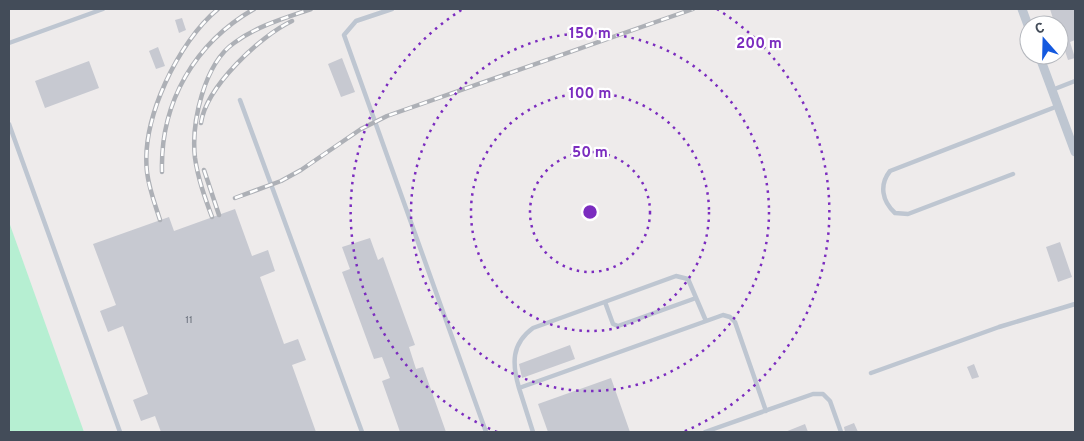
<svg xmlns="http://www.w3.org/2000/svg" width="1084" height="441" viewBox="0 0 1084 441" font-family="Overpass,sans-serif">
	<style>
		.green { fill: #b6efd2 }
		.building { fill: #c7c9d1 }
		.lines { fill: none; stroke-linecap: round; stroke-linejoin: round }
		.lane { stroke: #bec6d1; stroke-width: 4.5 }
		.street { stroke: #bec6d1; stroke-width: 9 }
		.rail-casing { stroke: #adb0b6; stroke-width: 4.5 }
		.rail { stroke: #fff; stroke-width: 2.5; stroke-dasharray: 8; stroke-linecap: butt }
		.ring { fill: none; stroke: #7b2cbf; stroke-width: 2.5; stroke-dasharray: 2.5 5 }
		.labels { text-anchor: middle; stroke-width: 4.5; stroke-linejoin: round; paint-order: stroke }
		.number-label { font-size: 10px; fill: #646b77 }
		.centre { fill: #7b2cbf; stroke: #fff; stroke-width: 2.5 }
		.ring-label { font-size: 15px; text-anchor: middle; font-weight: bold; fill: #7b2cbf; stroke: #fff; stroke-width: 4.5; stroke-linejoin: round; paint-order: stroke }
	</style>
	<rect width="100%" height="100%" fill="#eeebeb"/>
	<path class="green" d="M9,222L84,432H9Z"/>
	<path class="building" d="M1050,9H1075V40L1070,42L1075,58L1068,60L1059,33V23L1055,25Z
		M182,18L186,30L179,33L175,20Z
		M158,47L165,66L156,69L149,51Z
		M342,58L355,92L341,97L328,64Z
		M89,61L99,88L45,108L35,81Z
		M235,209L252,256L268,250L275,271L260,277L284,344L298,339L306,360L292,365L316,432H161L155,416L141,421L133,400L148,394L123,326L108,332L100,311L116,305L93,244L169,217L174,231Z
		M370,238L378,260L383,257L415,345L409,347L416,369L423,367L446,432H400L382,381L390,378L382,357L374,359L342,272L350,269L342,247Z
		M1060,242L1072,277L1058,282L1046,247Z
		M570,345L575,359L522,378L519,364Z
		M974,364L979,377L972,379L967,367Z
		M611,378L630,432H548L538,404Z
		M854,423L858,432H845L844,427Z
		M805,424L808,432H785Z"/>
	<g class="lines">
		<path class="lane" d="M392,9L356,21L344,35L486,432
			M9,43L103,9
			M1052,90L1075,81
			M240,100L362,432
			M9,124L120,432
			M1013,174L908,214L895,213C882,201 879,185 890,171L1058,106
			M605,302L613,324L618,326L696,298
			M871,373L999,327L1075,304
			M519,388C512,364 511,344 533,328L676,276L688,279L706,321
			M533,432L519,388L723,315L730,317L735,322L766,411
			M705,432L813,394H823L830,401L841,432"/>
		<path class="street" d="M1022,9L1029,28
			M1039,55L1075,152"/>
		<defs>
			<path id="rail" d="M201,123C206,87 260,36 292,21
				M204,170L219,215
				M162,172C160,102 195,43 254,9
				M235,198L281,181L301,170L361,129L387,116L693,9
				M212,217C205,198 198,179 195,158C191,123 204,64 234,43C257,26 285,18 311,9
				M160,220C155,204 149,189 147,172C141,119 178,42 218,9"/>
		</defs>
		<use href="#rail" class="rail-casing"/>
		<use href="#rail" class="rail"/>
	</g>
	<g class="ring">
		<circle cx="590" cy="212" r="60"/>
		<circle cx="590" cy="212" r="119"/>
		<circle cx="590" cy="212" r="179"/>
		<path d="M497 432A239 239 0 0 1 463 9M717 9A239 239 0 0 1 683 432"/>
	</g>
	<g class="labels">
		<g class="number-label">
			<text x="189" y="323">11</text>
		</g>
	</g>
	<circle cx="590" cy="212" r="8" class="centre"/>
	<g class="ring-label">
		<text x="590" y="38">150 m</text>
		<text x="759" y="48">200 m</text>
		<text x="590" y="98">100 m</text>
		<text x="590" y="157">50 m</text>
	</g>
	<rect width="1084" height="441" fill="none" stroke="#434c59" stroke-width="20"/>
	<g transform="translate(1044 40) rotate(340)"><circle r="24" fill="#ffffff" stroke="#b4b7bd"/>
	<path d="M0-4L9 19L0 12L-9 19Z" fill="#1459df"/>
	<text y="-8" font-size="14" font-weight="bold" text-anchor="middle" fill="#434c59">С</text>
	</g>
</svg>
